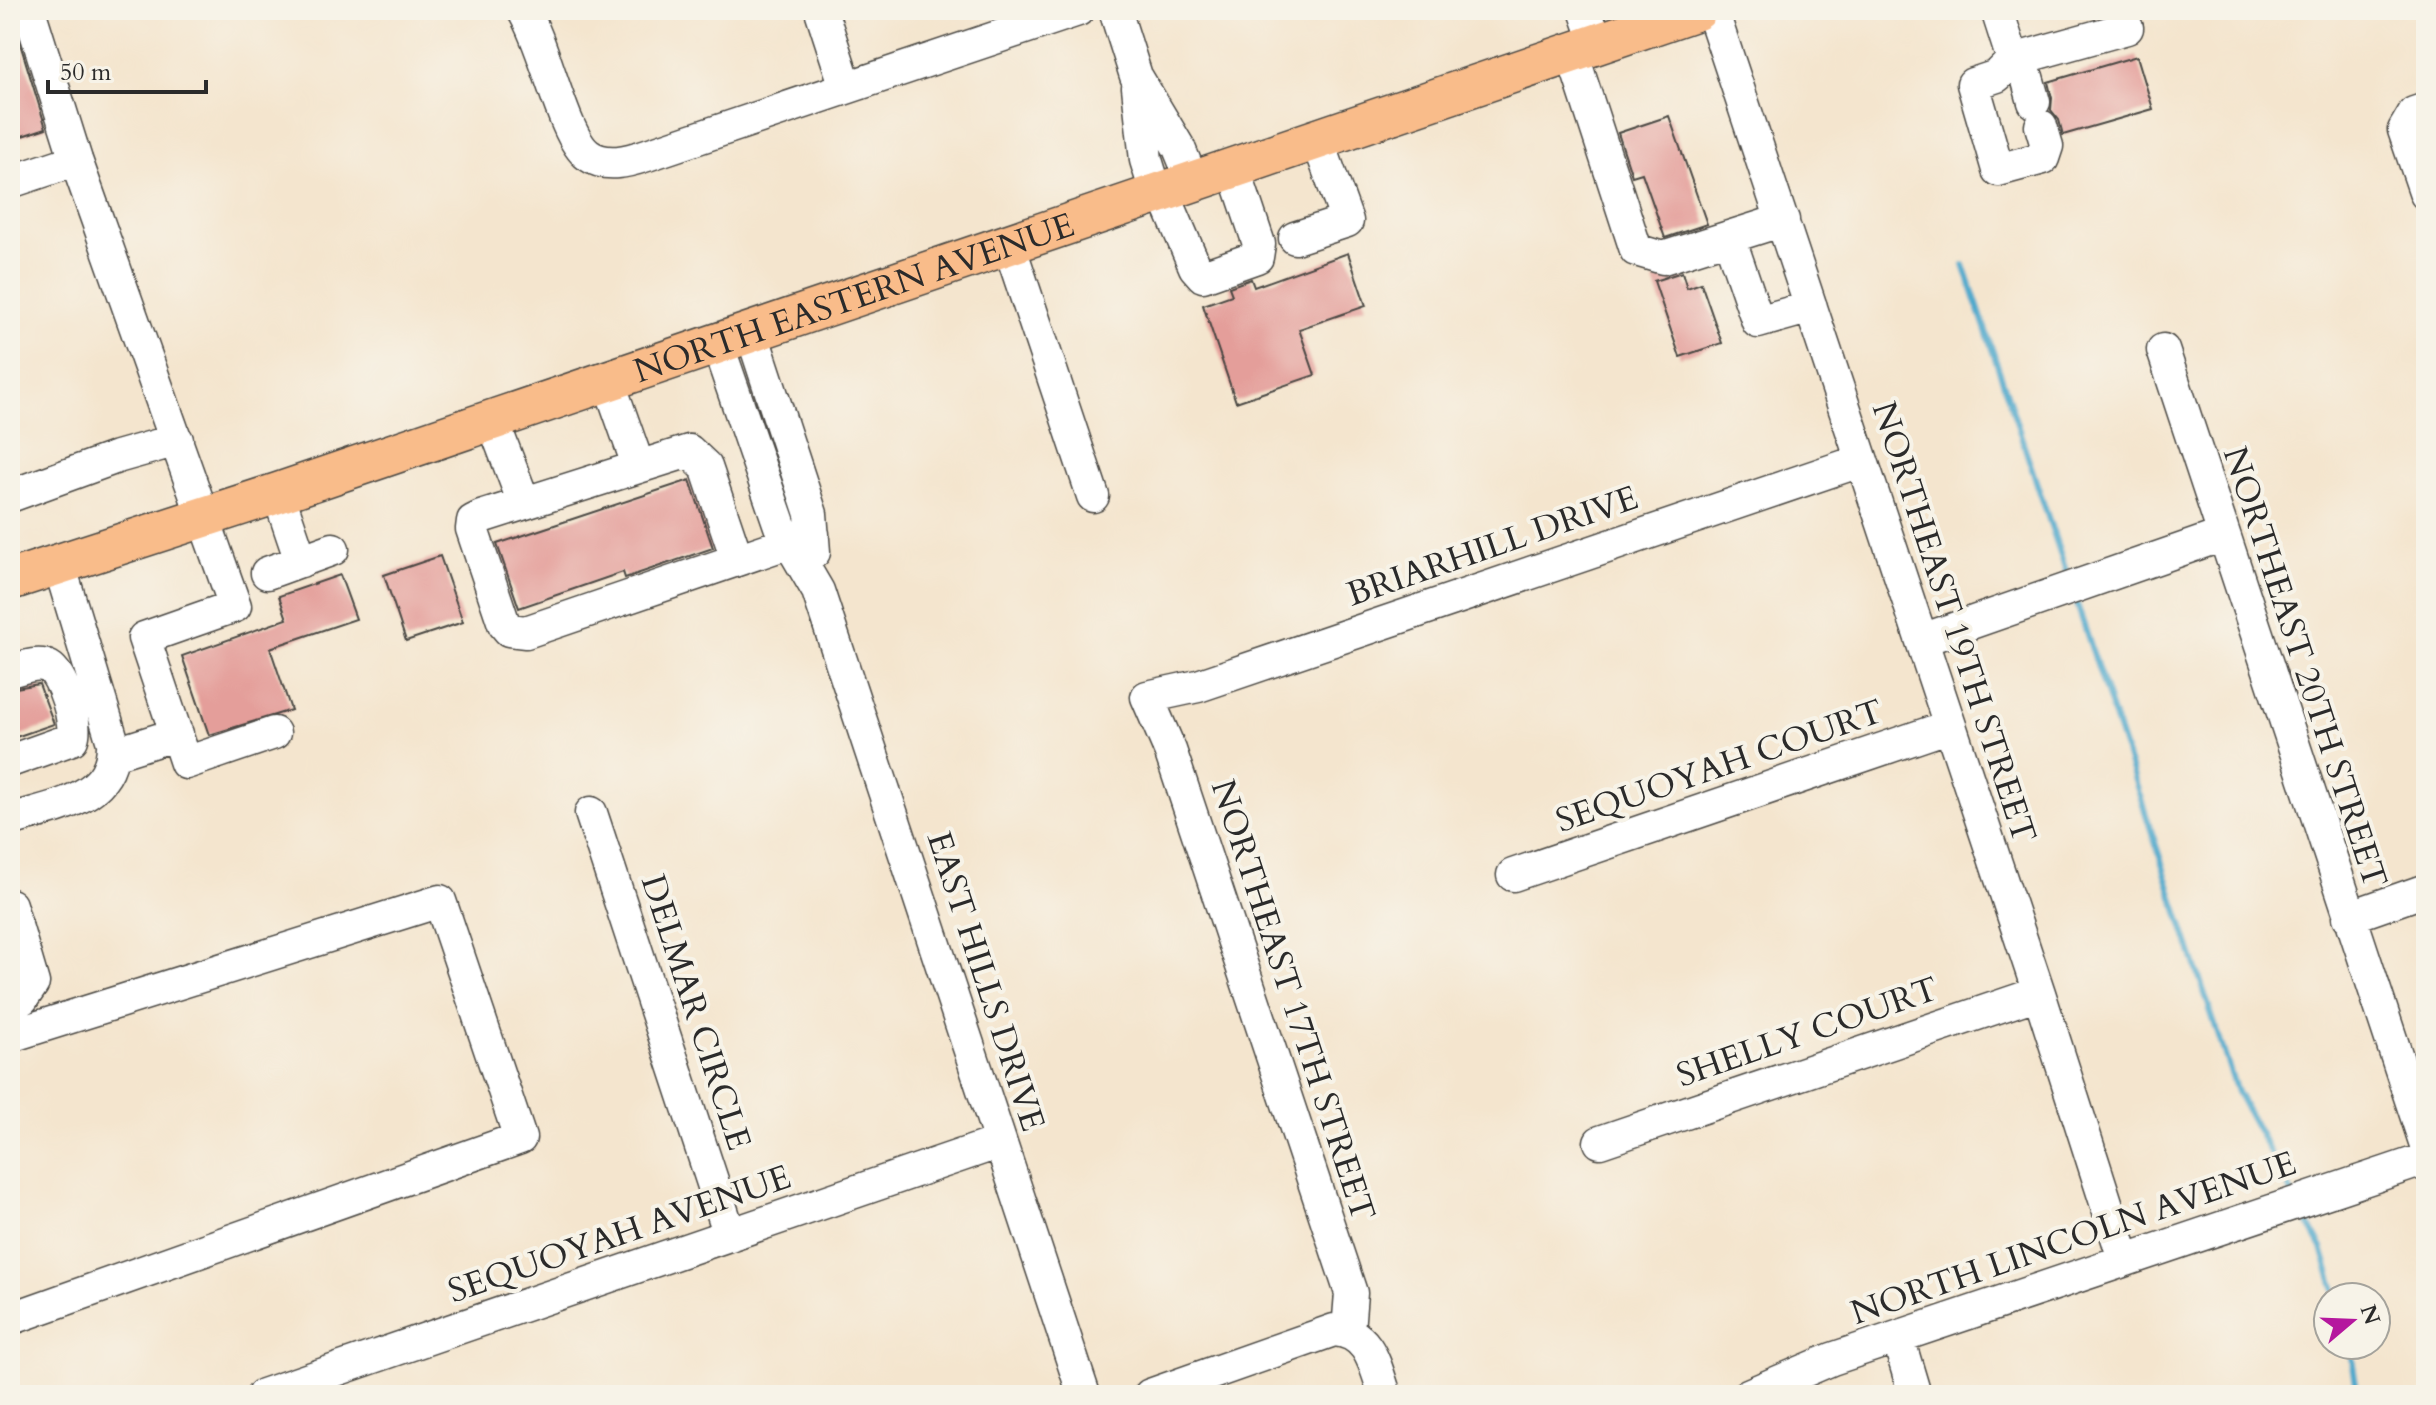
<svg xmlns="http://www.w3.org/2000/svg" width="2436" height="1405" viewBox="0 0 2436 1405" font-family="Cardo,serif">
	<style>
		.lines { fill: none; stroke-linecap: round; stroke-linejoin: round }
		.stream { stroke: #4fa9cc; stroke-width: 6 }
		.building { fill: #e49e9a }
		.minor-casing { stroke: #494743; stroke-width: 35 }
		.major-casing { stroke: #494743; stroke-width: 43 }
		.minor { stroke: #fff; stroke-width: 32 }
		.major { stroke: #f9bc8a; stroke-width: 40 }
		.labels { text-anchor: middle; stroke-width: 8; stroke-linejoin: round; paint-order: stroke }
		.street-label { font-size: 34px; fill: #2b2b2b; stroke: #f7f3e8 }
	</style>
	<rect width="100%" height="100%" fill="#f7f3e8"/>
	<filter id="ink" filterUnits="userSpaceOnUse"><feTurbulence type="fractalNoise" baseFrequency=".0125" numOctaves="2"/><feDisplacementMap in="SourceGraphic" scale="16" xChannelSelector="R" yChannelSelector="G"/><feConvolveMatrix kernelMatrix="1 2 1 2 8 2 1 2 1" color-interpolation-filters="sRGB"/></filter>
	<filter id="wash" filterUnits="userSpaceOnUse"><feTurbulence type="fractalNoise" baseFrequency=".006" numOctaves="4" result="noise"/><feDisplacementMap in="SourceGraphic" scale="32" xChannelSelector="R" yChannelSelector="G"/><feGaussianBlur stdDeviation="1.8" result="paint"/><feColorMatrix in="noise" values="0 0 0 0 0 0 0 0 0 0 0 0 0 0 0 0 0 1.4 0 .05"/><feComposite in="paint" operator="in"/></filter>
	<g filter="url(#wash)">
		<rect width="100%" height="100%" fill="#f4e5ce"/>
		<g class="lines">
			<path class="stream" d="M1964,265L2069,580
				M2075,598L2237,1092L2293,1195
				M2302,1212L2322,1248L2337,1297
				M2350,1345L2357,1390
				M2282,1395L2302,1386L2348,1395L2357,1390L2368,1395"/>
		</g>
		<g id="blocks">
			<path class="building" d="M10,11L46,128L10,140Z
				M2137,56L2153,109L2063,135L2059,120L2051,110L2052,98L2048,82Z
				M1669,116L1707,224L1665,238L1642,173L1632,176L1618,133Z
				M1348,253L1366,306L1299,329L1315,375L1236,402L1203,305L1232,295L1229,287L1251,279L1254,287Z
				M1682,272L1687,288L1701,283L1722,343L1680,357L1654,281Z
				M690,480L713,548L625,578L623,572L519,608L497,544Z
				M440,556L463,622L406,641L384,575Z
				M340,575L356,619L270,648L291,710L209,735L182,656L287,619L279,596Z
				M39,684L54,724L10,739V689Z"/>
		</g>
	</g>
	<g filter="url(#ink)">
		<use href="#blocks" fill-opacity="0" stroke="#494743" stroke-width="2"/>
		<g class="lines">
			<defs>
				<path id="minor" d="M29,10L76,160L235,606L144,638L186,763L274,733
					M523,10C545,43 563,137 588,155C606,168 629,161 647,155L1078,10
					M821,10L846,87
					M1115,10L1136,76L1179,148L1192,180
					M1585,10L1597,44
					M1712,10L2039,993L2124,1259
					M1997,10L2013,60L1997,76L1973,84L1998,170L2043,158L2047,146L2041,126
					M1572,53L1636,250L1663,258L1783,220
					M1138,87L1146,160L1156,192
					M2034,102L2027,77L2013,60L2127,28
					M2426,109L2414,113L2404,130L2426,194
					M10,182L76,160
					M1162,190L1195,267L1203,276L1257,257L1259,244L1233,166
					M1729,237L1758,322L1811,307
					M1295,238L1347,221L1317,138
					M1008,242L1093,496
					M751,331L811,514L814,552
					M717,343L780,526L818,591L1084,1395
					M2163,350L2426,1145
					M608,380L638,465
					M492,419L524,503
					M278,493L301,561
					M10,496L117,457L177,440
					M737,559L706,467L689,451L481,517L473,521L472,529L504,624L509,630L526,632L813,534
					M267,573L333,549
					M1922,640L2223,535
					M10,671C21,668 38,661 49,667C63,675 78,724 72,739L10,761
					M113,754L177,734
					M591,813L730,1235
					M10,820C54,806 114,800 113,743L59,564
					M1513,875L1950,726
					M10,905L33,983L22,999L10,1004
					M2349,917L2426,890
					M10,1036L440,901L520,1138L10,1319
					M1600,1142L2039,993
					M1348,1331L1351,1293L1170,750L1147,697L1198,686L1860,461
					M1898,1338L1915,1395
					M263,1395L1000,1142
					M1150,1395L1334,1330C1370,1332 1375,1366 1385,1395
					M1748,1395L1832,1359L2426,1159"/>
				<g id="major">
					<path id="s1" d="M10,580L278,493L1697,10"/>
				</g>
			</defs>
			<use href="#minor" class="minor-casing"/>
			<use href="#major" class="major-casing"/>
			<use href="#minor" class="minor"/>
			<use href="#major" class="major"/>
		</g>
	</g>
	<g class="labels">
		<g class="street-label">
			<text dy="12" stroke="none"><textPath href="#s1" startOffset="890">NORTH EASTERN AVENUE</textPath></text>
			<text transform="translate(1492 545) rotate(-19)" y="12">BRIARHILL DRIVE</text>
			<text transform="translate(1955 622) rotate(72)" y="12">NORTHEAST 19TH STREET</text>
			<text transform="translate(2306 667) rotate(72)" y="12">NORTHEAST 20TH STREET</text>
			<text transform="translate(1719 765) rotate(-19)" y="12">SEQUOYAH COURT</text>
			<text transform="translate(987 981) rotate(72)" y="12">EAST HILLS DRIVE</text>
			<text transform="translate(1294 1000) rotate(72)" y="12">NORTHEAST 17TH STREET</text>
			<text transform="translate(697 1012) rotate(72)" y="12">DELMAR CIRCLE</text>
			<text transform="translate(1807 1031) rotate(-19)" y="12">SHELLY COURT</text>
			<text transform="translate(619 1233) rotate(-19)" y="12">SEQUOYAH AVENUE</text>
			<text transform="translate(2073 1237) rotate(-19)" y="12">NORTH LINCOLN AVENUE</text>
		</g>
	</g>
	<rect width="2436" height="1405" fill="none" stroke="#f7f3e8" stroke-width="40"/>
	<g transform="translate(2352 1321) rotate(71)"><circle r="38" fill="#f7f3e8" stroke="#a5a39c" stroke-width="2"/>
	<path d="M0-6L14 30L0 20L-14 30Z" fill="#b5179e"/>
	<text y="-12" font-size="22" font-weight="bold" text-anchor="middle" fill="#2b2b2b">N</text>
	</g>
	<path d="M48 80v12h158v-12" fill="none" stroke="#2b2b2b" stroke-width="4"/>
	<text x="60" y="80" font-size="24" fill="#2b2b2b" stroke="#f7f3e8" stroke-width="6" paint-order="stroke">50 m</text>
</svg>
